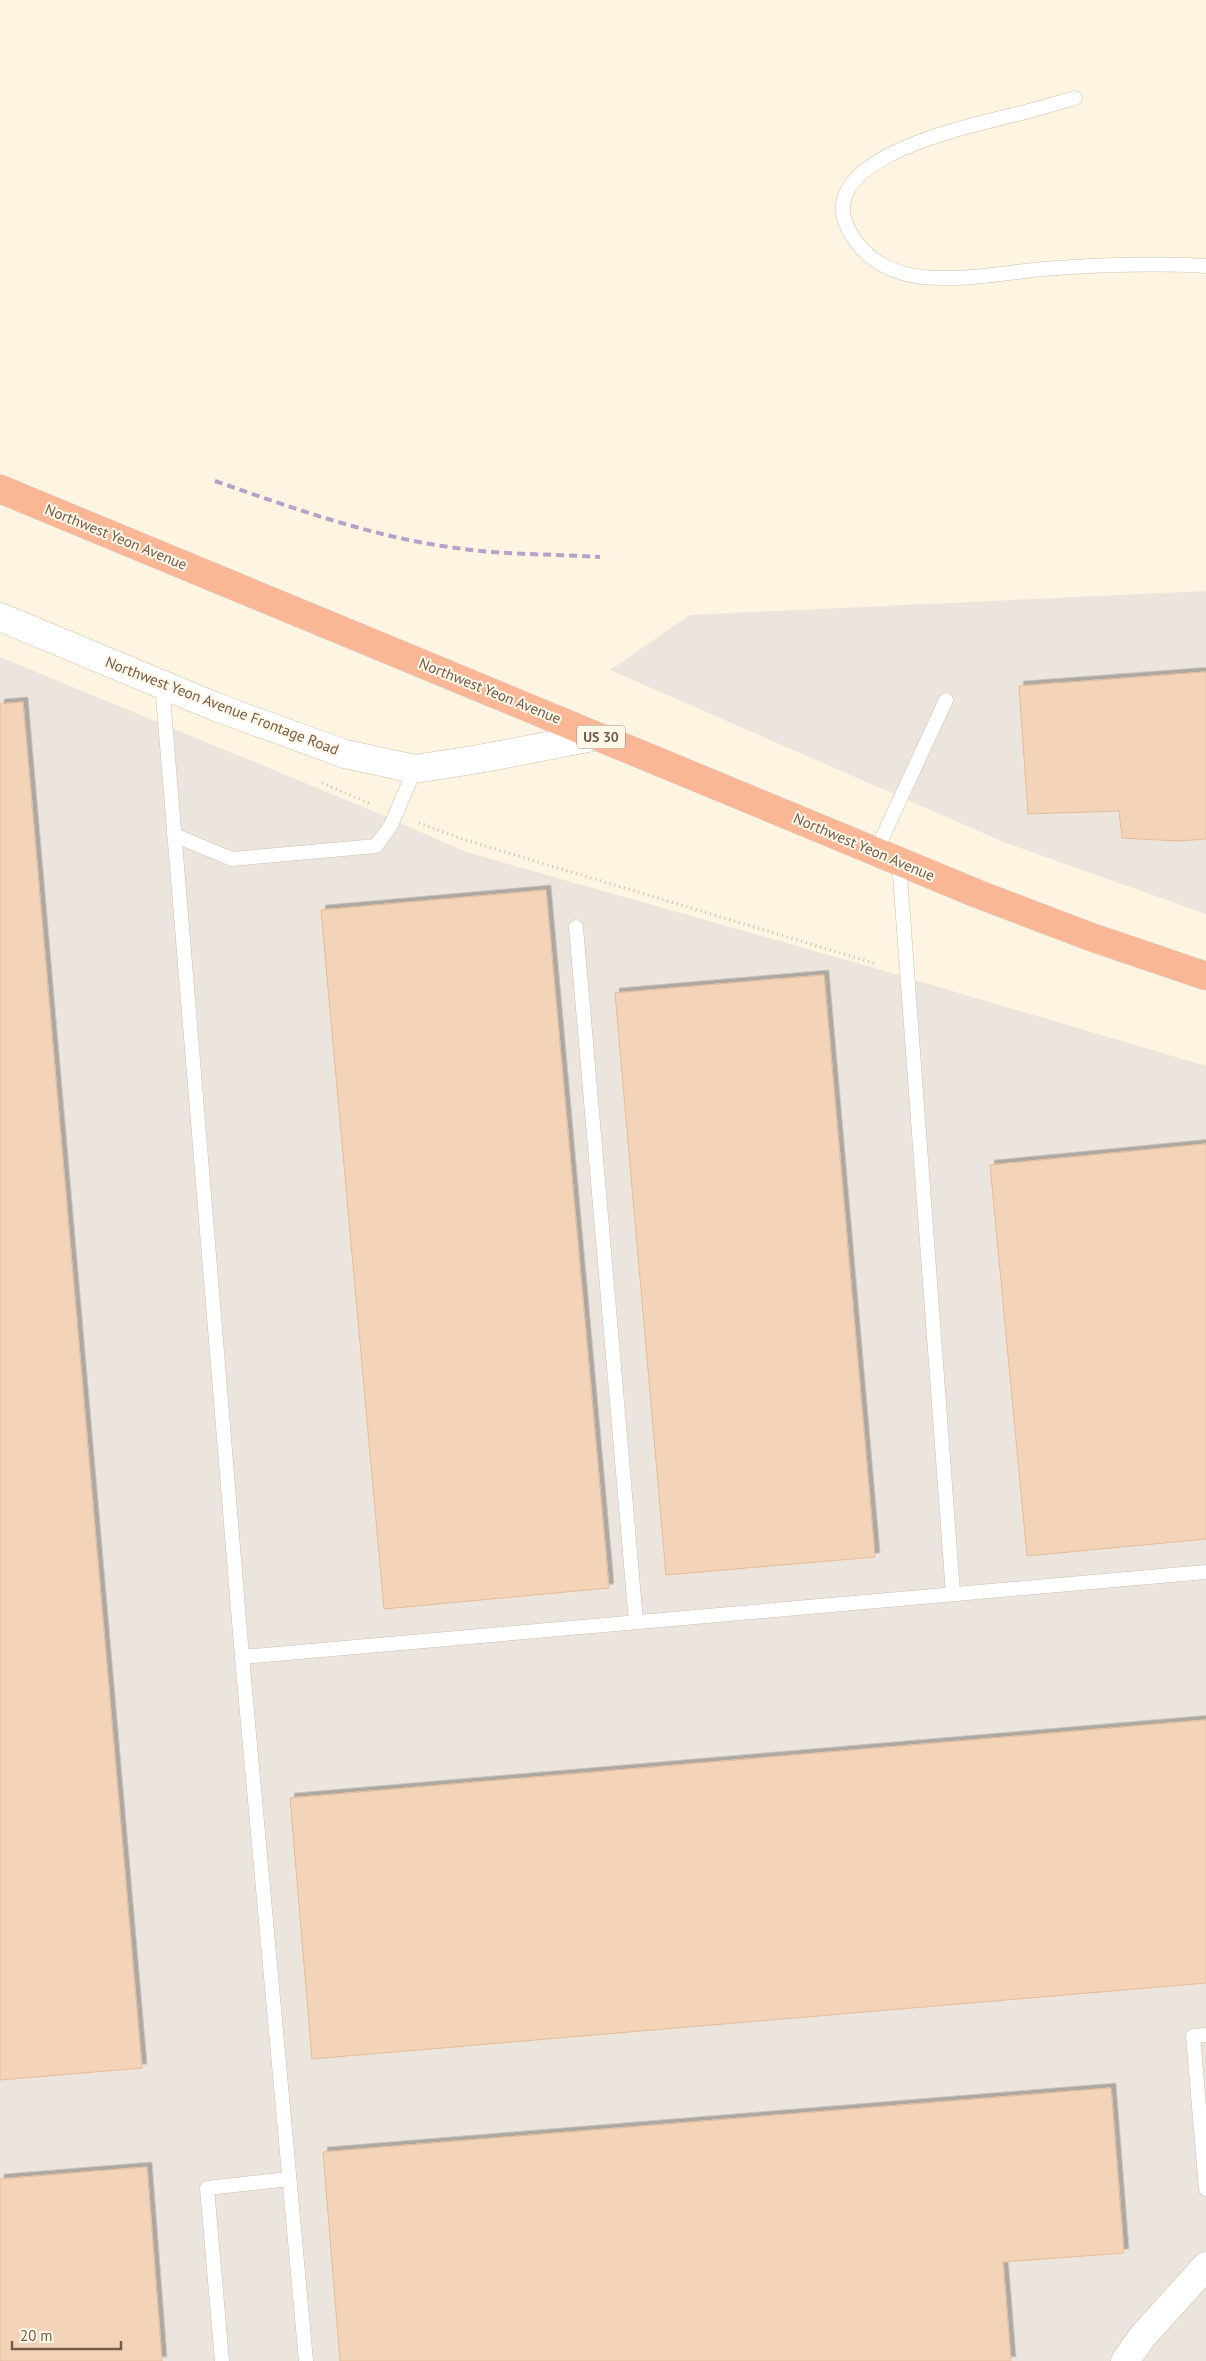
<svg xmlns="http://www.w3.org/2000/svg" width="1206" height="2361" viewBox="0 0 1206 2361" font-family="'PT Sans',sans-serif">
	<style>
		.industrial { fill: #ece5dd }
		.building { fill: #f3d4b9; stroke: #e6bc98; filter: url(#shadow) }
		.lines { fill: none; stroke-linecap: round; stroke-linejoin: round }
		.lane-casing { stroke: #d0bfab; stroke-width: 15 }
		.street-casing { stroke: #d0bfab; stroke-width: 29 }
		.highway-casing { stroke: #dbd4cf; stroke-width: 29 }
		.path { stroke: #d8b89c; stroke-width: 3; stroke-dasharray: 1 4; stroke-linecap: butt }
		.lane { stroke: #fff; stroke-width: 14 }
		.street { stroke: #fff; stroke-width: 28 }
		.highway { stroke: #f9b796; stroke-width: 28 }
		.rail { stroke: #b8a0c6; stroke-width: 4; stroke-dasharray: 8 5; stroke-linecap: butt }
		.labels { text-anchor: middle; stroke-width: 4; stroke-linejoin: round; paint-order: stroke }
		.shield { fill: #fff8e9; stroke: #9e8a78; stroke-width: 1 }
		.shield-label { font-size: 14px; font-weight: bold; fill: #755b48 }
		.street-label { font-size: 15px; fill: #755b48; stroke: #fff8e9 }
	</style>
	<defs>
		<filter id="shadow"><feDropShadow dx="4.5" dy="-4.5" stdDeviation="0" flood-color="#0004"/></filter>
	</defs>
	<rect width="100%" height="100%" fill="#fdf4e2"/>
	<path class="industrial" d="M1206,591V914L1006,843L610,670L690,615Z
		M0,657L373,811L466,852L878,969L1206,1066V2361H0Z"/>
	<path class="building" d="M1206,672V839L1178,841L1122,838L1119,811L1028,814L1019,686Z
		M23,702L142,2068L0,2080V704Z
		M546,890L609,1588L384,1609L321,910Z
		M824,975L875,1557L666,1575L615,993Z
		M1206,1144V1539L1027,1556L990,1165Z
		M1206,1720V1983L312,2059L290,1798Z
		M1111,2088L1124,2253L1003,2262L1011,2361H340L323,2152Z
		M147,2167L162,2361H0V2179Z"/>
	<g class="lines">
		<defs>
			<path id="lane" d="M1075,98C1053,104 1031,111 1009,116C966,127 805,160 851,234C867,261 891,273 922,277C962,281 1004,273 1043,269C1098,265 1152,263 1206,266
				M162,684L242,1657L1206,1572
				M174,835L232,859L376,846L391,825L415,769
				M876,851L946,700
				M899,862L953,1594
				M576,927L636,1622
				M242,1657L306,2361
				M1206,2035L1193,2036L1206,2189
				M222,2361L207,2188L289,2179"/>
			<path id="street" d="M0,617L216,707L345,754L415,769L479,759L598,736
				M1125,2361L1142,2337L1206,2266"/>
			<path id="highway" d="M0,489L978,894L1091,937L1206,976"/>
		</defs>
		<use href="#lane" class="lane-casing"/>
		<use href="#street" class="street-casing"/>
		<use href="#highway" class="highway-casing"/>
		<path class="path" d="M322,783L371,804
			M419,823L465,840L877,964"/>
		<use href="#lane" class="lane"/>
		<use href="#street" class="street"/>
		<use href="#highway" class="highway"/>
		<path class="rail" d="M215,481C293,508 372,537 456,548C503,555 552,554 600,557"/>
	</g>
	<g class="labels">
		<rect class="shield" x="577" y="725.5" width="48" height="23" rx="4"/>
		<g class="shield-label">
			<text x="601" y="742">US 30</text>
		</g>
		<g class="street-label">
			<text transform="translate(116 537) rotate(22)" y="5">Northwest Yeon Avenue</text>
			<text transform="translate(490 691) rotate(22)" y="5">Northwest Yeon Avenue</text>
			<text transform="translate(222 706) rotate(21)" y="5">Northwest Yeon Avenue Frontage Road</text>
			<text transform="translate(864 847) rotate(23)" y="5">Northwest Yeon Avenue</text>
		</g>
	</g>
	<path d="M12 2341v8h109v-8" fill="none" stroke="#755b48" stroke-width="2.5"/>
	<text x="20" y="2341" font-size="15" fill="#755b48" stroke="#fff8e9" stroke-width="4" paint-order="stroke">20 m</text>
</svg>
